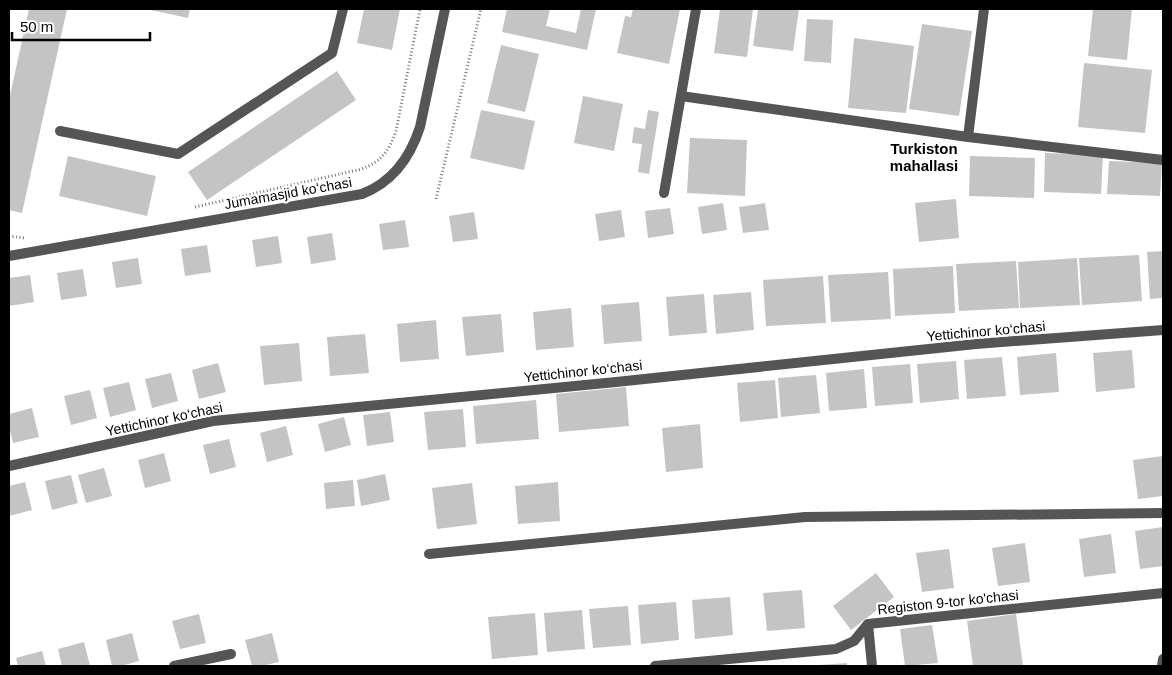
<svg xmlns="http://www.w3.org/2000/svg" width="1172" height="675" viewBox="0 0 1172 675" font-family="Helvetica,sans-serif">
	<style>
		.building { fill: #c4c4c4 }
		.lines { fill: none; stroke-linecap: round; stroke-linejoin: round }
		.path { stroke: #777; stroke-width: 3; stroke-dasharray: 1 2.5; stroke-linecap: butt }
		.lane { stroke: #555; stroke-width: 10 }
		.street { stroke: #555; stroke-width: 10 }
		.labels { text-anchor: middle; stroke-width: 4.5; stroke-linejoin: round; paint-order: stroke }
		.street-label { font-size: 14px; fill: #000; stroke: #fff }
		.neighbourhood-label { font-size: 15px; font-weight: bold; fill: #000; stroke: #fff }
	</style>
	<rect width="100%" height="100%" fill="#fff"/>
	<path class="building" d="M29,9H67L22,213L9,210V100Z
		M146,9H190L188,18Z
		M364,9H400L392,50L357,43Z
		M507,9H550L546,26L576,33L581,9H596L587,50L502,32Z
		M633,9H680L669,64L617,53L625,16L631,17Z
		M720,9H753L747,57L714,53Z
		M758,9H799L793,51L753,46Z
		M1093,9H1132L1127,60L1088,56Z
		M807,19L833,20L831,63L804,61Z
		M922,24L972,31L959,116L909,109Z
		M854,38L914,46L906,113L848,108Z
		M501,45L539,54L525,112L487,103Z
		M1084,63L1152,70L1145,133L1078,127Z
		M337,71L356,100L207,200L188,172Z
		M583,96L623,104L614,151L574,143Z
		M481,110L535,121L524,170L470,158Z
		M648,110L659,112L649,174L638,172L642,144L632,143L634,127L645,129Z
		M690,138L747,140L745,196L687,193Z
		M1045,153L1103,155L1101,194L1044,192Z
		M68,156L156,176L147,216L59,196Z
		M970,156L1035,158L1034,198L969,196Z
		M1109,161L1162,163L1160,196L1107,194Z
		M956,199L959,238L919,242L915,203Z
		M723,203L727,230L702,234L698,207Z
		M765,203L769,230L743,233L739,207Z
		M670,208L674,234L648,238L645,211Z
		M621,210L625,237L599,241L595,214Z
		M474,212L478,239L453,242L449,216Z
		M405,220L409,247L383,250L379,224Z
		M332,233L336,260L311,264L307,237Z
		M278,236L282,263L256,267L252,240Z
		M207,245L211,272L185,276L181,249Z
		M1163,251V298L1150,299L1147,252Z
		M1139,255L1142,301L1082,305L1079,258Z
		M138,258L142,284L116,288L112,262Z
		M1077,258L1080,305L1020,308L1018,262Z
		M1016,261L1019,308L959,311L956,264Z
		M953,266L955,313L895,316L893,269Z
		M83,269L87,296L61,300L57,273Z
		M888,272L891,319L831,322L828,275Z
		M30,275L34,302L9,306V278Z
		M823,276L826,323L766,326L763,280Z
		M751,292L754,330L716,334L713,295Z
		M704,294L707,333L669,336L666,297Z
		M639,302L642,341L604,344L601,305Z
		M571,308L574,347L536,350L533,312Z
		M501,314L504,352L466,356L462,317Z
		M436,320L439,359L400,362L397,324Z
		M365,334L369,373L330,376L327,337Z
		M299,343L302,381L264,385L260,346Z
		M1132,350L1135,388L1096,392L1093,353Z
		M1056,353L1059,392L1020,395L1017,357Z
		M1002,357L1006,396L967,399L964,360Z
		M956,361L959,399L920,403L917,364Z
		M218,363L226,392L199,399L192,370Z
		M910,364L913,403L875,406L872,367Z
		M864,369L867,408L829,411L826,373Z
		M171,373L178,401L152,408L145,379Z
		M816,375L820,413L781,417L778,378Z
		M775,380L778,418L740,422L737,383Z
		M129,382L136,410L110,417L103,388Z
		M626,387L629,426L559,432L556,394Z
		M90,390L97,418L71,425L64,396Z
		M536,400L539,439L476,444L473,406Z
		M32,408L39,437L13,443L9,427V414Z
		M463,409L466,447L428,450L424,412Z
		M390,412L394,442L367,446L363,415Z
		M344,417L351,445L325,452L318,424Z
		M700,424L703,468L666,472L662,428Z
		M286,426L293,455L267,462L260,433Z
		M229,439L236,467L210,474L203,445Z
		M164,453L171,481L145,488L138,460Z
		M1163,456V496L1138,499L1133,460Z
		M104,468L112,496L86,503L78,475Z
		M385,474L390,500L361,506L357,480Z
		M71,475L78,503L52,510L45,481Z
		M353,480L355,506L326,509L324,483Z
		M25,482L32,510L9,516V486Z
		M558,482L560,521L518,524L515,486Z
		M472,483L477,524L437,529L432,488Z
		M1163,527V566L1140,569L1135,531Z
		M1111,534L1116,573L1084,577L1079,539Z
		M1025,543L1030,582L998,586L992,548Z
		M949,549L954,588L922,592L916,553Z
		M876,573L894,597L851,630L833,606Z
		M802,590L805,628L767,631L763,593Z
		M730,597L733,635L695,639L692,600Z
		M676,602L679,640L641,644L638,605Z
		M628,606L631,645L593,648L589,609Z
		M582,610L585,649L547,652L544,613Z
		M535,613L538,655L492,659L488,617Z
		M199,614L206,643L180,649L172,621Z
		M1016,614L1023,666H973L967,621Z
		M932,625L938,663L905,666L900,629Z
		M132,633L139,661L121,666H112L106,640Z
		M272,633L279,662L261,666H252L245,640Z
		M84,642L90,666H62L58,649Z
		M42,651L46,666H18L16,658Z
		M847,663V666H820L819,665Z"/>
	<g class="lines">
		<path class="path" d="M436,199L481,9
			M195,207L362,169C382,161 389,151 396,131L420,9
			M9,236L24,238"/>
		<path class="lane" d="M60,131L178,154L332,53L343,9"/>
		<path class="street" d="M681,96L968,137L1163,160
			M968,137L984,9
			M664,193L696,9
			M9,256L362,194C393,182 410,158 420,127L445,9
			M9,466L213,421L616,382L976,344L1163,330
			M429,554L805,517L1163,513
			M868,624L872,666
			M174,666L231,654
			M655,666L836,649L854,641L868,624L1163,593
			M1162,666L1163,659"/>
	</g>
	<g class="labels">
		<g class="street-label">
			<text transform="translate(288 193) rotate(-10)" y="5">Jumamasjid koʻchasi</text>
			<text transform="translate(986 331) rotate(-5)" y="5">Yettichinor ko‘chasi</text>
			<text transform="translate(583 371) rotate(-6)" y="5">Yettichinor ko‘chasi</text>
			<text transform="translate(164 419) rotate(-12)" y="5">Yettichinor ko‘chasi</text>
			<text transform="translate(948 602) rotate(-6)" y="5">Registon 9-tor ko'chasi</text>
		</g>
		<g class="neighbourhood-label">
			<text x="924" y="154">Turkiston<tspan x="924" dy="17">mahallasi</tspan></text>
		</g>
	</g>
	<rect width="1172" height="675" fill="none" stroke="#000000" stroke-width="20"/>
	<path d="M12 32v8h138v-8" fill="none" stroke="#000000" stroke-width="2.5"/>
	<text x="20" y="32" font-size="15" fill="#000000" stroke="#ffffff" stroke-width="4" paint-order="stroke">50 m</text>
</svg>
